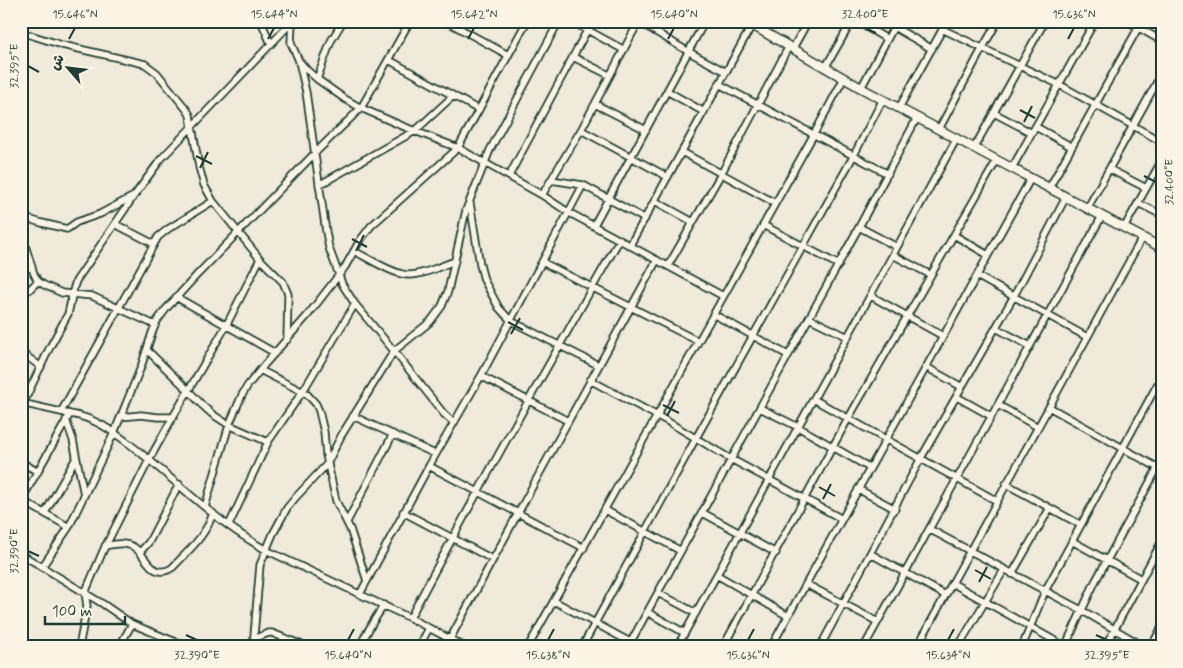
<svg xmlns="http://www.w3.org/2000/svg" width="1183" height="668" viewBox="0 0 1183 668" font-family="Mynerve,'Playpen Sans Arabic',sans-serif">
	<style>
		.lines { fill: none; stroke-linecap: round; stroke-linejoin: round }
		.minor-casing { stroke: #1f3d34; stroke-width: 9 }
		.tertiary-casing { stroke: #1f3d34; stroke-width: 11 }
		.minor { stroke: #fcf5e5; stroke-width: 5.5 }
		.tertiary { stroke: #fcf5e5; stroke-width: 8 }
		.ticks { fill: none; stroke: #1f3d34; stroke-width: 2 }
		.neatline { fill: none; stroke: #1f3d34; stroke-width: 2 }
		.ticks-label { font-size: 12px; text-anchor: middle; fill: #1f3d34 }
	</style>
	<rect width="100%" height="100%" fill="#efeada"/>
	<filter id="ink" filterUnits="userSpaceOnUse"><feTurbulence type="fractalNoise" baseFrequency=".02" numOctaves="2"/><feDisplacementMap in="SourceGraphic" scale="10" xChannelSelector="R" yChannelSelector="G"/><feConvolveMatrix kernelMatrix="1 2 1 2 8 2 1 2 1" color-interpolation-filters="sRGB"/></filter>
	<g filter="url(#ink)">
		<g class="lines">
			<defs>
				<path id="minor" d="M261,21L271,44
					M446,21L508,55
					M571,21L624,50
					M856,21L887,39
					M1127,21L1162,41
					M292,22L291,43L299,61L307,70L317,79L345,99L361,108L400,125L458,148L542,195L568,212L723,296
					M639,22L689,52L726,72
					M894,27L932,49
					M758,28L761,21
					M942,29L1060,85L1162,142
					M21,32L62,45L145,64L157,73L187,110L190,115L199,167L204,185L213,201L260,259L283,282L288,294L287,340
					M793,48L808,21
					M573,57L609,75
					M389,60L479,110
					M299,62L306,92L326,232L329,248L339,275L342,284L355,304L394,351L444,414L454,423
					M825,68L852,21
					M317,79L331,41L343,21
					M719,84L888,174
					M861,88L897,21
					M667,91L704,112
					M595,104L646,130
					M899,108L947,21
					M994,113L1032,133
					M1036,127L1072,147
					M939,129L982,49L998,21
					M581,130L668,177
					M974,148L1045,21
					M682,152L775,203
					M1012,168L1095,21
					M1109,169L1146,188
					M509,176L592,21
					M551,180L583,185L645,219
					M319,185L415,131L453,96
					M1049,188L1142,21
					M542,195L581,130L639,21
					M655,201L693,222
					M470,203L480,265L484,280L499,308L511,321L598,365
					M1138,203L1162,215
					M1087,209L1162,73
					M21,217L42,223L67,229L77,222L100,214L132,197
					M115,224L154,244
					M594,225L705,21
					M763,225L839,265
					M859,227L897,247
					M1124,228L1162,160
					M21,232L34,274L38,281L44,285L62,293L92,296L155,325
					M954,235L988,255
					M630,245L752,25
					M354,251C368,258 394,275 409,275C424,275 440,266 455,261
					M893,255L931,275
					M542,262L698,341
					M668,266L721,174L789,46
					M21,270L32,267
					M977,276L1087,337
					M21,291L29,290L38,281
					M871,296L943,336
					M176,297L275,353
					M713,314L788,355
					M809,318L848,337
					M996,328L1030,346
					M147,350L188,390L202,405L212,414L229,425L268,442
					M21,352L41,367
					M926,367L962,387
					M260,370L307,394L316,404L319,411L324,432L326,455L336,501L350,529L367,581
					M481,376L568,421
					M590,380L665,420L731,459L842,519
					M957,397L991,416
					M815,400L997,501
					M21,403L70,414
					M998,405L1038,427
					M1049,407L1162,470
					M21,408L50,347L68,314L74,287L76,281L134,196L161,159L293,21
					M760,408L798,427L870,468
					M61,412L158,237L168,229L213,201
					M353,416L435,454
					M121,417L141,415L158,417H173
					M66,420L73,440L84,495
					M21,462L38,472
					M429,466L584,548
					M1006,484L1081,525
					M858,489L895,509
					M21,500L69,527
					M21,501L70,414C97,418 115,433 136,449C162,470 187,493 212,513C229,527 247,539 266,550L410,618L465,647
					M205,507L229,425L242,395L248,385L265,364L308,315L345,267L359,242L371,226L458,148L527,21
					M605,510L681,551
					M403,512L492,559
					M45,513L76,458
					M703,513L776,553
					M347,522L393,434
					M229,525L268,442L303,391L355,304
					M929,529L1083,611L1145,647
					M1072,541L1141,579
					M105,546C115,544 123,542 132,546C146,552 150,581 172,568C188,551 206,536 213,513
					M140,552L149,542L179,484
					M21,554L103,604L132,624L171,640L192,647
					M871,554L945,595
					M42,567L69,527L114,433L141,367L152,333L157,321L166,309L196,276L315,153L361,108L410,21
					M1012,574L1050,508
					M717,575L788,616
					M952,583L1066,647
					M806,584L878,622
					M658,593L696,613
					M360,594L429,466L481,376L583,185
					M554,601L630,642
					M647,612L685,633
					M410,618C477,490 548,365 620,239
					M255,638L269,633H272L307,647
					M450,639C518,512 587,386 657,260
					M79,647L87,606L85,593L103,551L149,460L173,417L226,326L260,259
					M119,647L132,624
					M209,647L214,645L223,647
					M253,647L260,565L273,534L287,508L296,497L327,464L341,436L394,351L430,322L442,306L448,291L466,210L490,150L559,21
					M359,647L373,622L384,605
					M419,647L429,628
					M528,647L814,134L844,78
					M582,647L696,438L854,155L883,99
					M628,647L859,227L917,118
					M677,647C771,478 864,308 957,138
					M723,647L848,419L997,160
					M771,647L1031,178
					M820,647L921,458L1014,296L1066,197
					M864,647L1102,216
					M917,647L1142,238
					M958,647L1004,570
					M1022,647L1045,591L1162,376
					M1065,647L1095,582L1162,460
					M1105,647L1162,541
					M1151,647L1162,627"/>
				<path id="tertiary" d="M745,21L861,88L1162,248"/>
			</defs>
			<use href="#minor" class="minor-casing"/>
			<use href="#tertiary" class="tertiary-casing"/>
			<use href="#minor" class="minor"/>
			<use href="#tertiary" class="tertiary"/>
		</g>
	</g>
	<path class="ticks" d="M865,28L876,33M69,39L75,28M268,39L274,28M468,39L474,28M668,39L674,28M1068,39L1074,28M28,66L39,72M1020,110L1035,118M1024,122L1032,106M196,156L212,164M200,168L208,152M1144,176L1156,182M352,239L367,247M356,251L364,235M508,322L523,330M511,334L520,318M663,405L679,413M667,416L675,401M819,487L835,496M823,499L831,484M28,551L39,556M975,570L991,579M979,582L987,567M186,635L197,640M1096,635L1107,640M348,640L354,629M548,640L554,629M748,640L754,629M948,640L954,629"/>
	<rect width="1183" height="668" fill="none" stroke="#fcf5e5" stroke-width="55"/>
	<g transform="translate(68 68) rotate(298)" stroke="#fcf5e5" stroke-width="4" paint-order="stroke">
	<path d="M0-4L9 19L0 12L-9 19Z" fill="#1f3d34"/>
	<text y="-8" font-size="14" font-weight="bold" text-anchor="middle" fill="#1f3d34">ش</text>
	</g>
	<path d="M45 616v8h80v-8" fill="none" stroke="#1f3d34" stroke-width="2.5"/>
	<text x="52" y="616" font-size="15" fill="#1f3d34" stroke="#fcf5e5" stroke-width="4" paint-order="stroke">100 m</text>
	<rect x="28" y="28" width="1128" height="612" class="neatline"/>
	<g class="ticks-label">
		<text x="75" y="18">15.646°N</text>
		<text x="274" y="18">15.644°N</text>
		<text x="474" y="18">15.642°N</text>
		<text x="674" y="18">15.640°N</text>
		<text x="865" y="18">32.400°E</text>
		<text x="1074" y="18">15.636°N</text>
		<text transform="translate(14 66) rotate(-90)" y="4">32.395°E</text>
		<text transform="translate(1169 182) rotate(-90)" y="4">32.400°E</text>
		<text transform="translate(14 551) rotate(-90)" y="4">32.390°E</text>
		<text x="197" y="659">32.390°E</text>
		<text x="348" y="659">15.640°N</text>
		<text x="548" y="659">15.638°N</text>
		<text x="748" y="659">15.636°N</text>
		<text x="948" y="659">15.634°N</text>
		<text x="1107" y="659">32.395°E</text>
	</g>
</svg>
